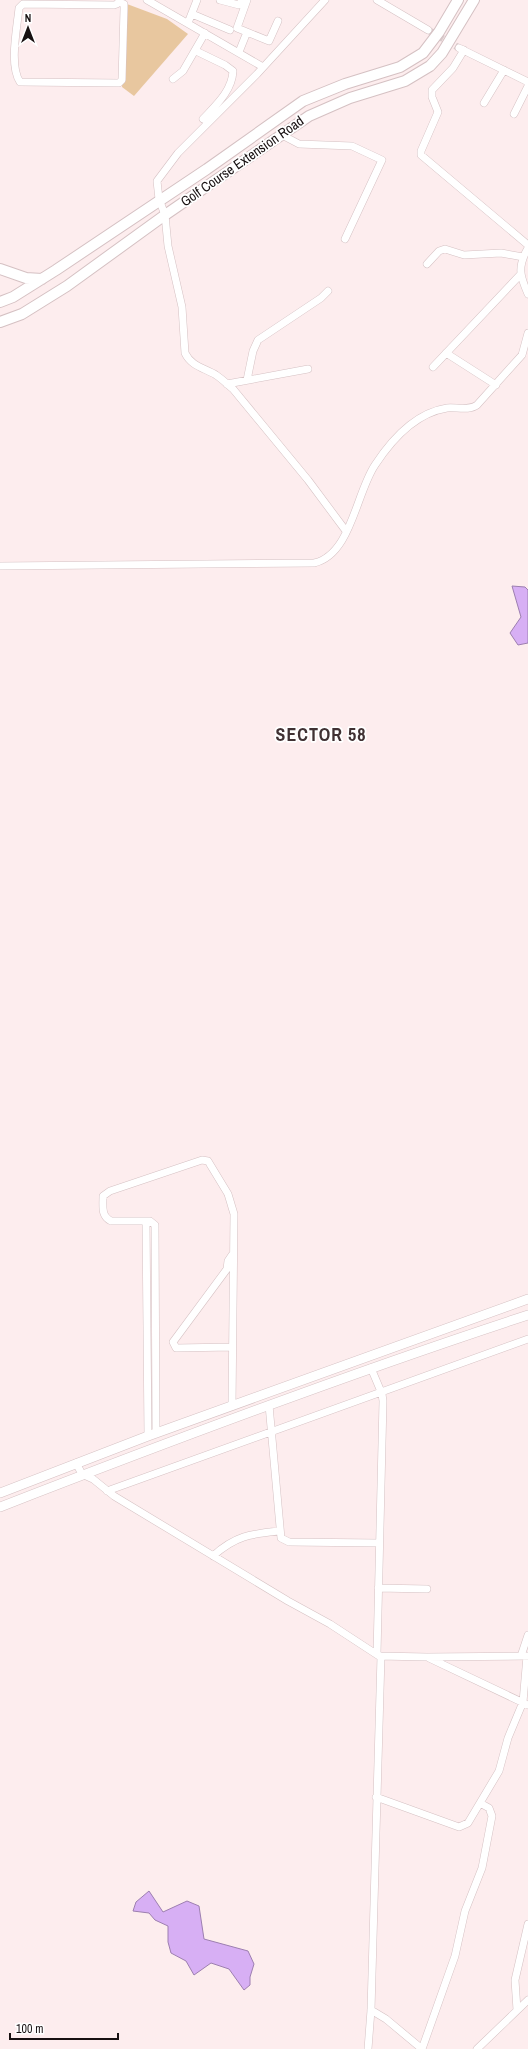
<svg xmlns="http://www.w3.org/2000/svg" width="528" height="2049" viewBox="0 0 528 2049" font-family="'Archivo Narrow',sans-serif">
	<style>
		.green { fill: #e8c79f }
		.water { fill: #d7aff4; stroke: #9d7fb0 }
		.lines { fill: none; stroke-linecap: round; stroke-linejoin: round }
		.minor-tunnel { stroke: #dacccd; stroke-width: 7; stroke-dasharray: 7 3.5; stroke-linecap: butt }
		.minor-casing { stroke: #d5c1c3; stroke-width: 8 }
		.tertiary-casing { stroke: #d5c1c3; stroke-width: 10 }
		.secondary-casing { stroke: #d5c1c3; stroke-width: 12 }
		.minor { stroke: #fff; stroke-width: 7 }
		.tertiary { stroke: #fff; stroke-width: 9 }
		.secondary { stroke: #fff; stroke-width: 10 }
		.labels { text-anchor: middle; stroke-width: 3.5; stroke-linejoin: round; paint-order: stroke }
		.street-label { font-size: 14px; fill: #171011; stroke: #fff }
		.district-label { font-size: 18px; font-weight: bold; letter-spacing: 1px; fill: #403133; stroke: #fff }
	</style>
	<rect width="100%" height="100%" fill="#fdedee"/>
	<path class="green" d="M127,4L167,19L188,34L134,96L122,87Z"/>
	<path class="water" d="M512,586L525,587L528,590V643L518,645L510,633L521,617Z
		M149,1891L163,1912L187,1901L199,1906L204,1939L248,1951L254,1964L250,1977V1985L244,1990L229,1969L211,1963L194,1975L186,1961L171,1953L168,1942V1926L155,1920L149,1913L133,1911L136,1902Z"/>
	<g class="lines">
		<path class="minor-tunnel" d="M428,30L459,48"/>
		<defs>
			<path id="minor" d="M147,0L263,67
				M220,0L239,5L242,0
				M247,0L237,28L269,41L278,21
				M325,0L257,74L178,153L157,181L159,199L165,215L168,246L182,307L185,353C191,366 204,368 216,375C222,379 227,384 233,389L308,480L346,531
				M377,0L428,30
				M119,2L124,4V9L122,80L119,83L20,82C9,66 17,28 19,8L23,4L114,5L117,4L120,0
				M192,14L230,30
				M188,23L197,0
				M459,48L528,82
				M464,50L453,68L432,90V97L438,112L421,151V155L528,245
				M196,51L225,65L233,71C232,91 216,105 203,119
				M239,52L247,32
				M173,79L183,71L205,33
				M484,103L504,70
				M514,114L528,86
				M280,134L299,144L352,146L382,160L345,239
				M528,248C517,267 520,276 528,294
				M427,264L439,251L445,249L464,255L501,253L523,257
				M446,353L496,385
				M433,367L520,275
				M247,380L253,351L258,340L321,298L328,291
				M227,384L308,369
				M0,566L314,563C351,555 356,493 375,465C392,439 415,413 447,408C456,407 469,411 477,405L522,355L528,333
				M146,1221L148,1436
				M232,1347L176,1348L173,1342L227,1269L228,1261L232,1255
				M371,1368L382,1394L383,1401L377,1654
				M269,1405L281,1538L289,1542L378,1543
				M156,1433L155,1225L150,1221H111C101,1216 103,1207 103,1196L110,1191L202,1160L208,1161L228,1194L234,1214L232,1406
				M76,1463L82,1474L93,1479L114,1496L288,1601L330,1624L379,1656L427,1657L528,1656
				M107,1491L528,1339
				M213,1556C235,1536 250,1534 279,1531
				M378,1588L427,1589
				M521,1656L528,1635
				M429,1658L528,1705
				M376,1797L459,1827L468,1823L499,1771L508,1738L523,1702L527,1656
				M371,2010L386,2019L422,2049
				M517,2010L515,1980L528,1924
				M368,2049L371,2010L381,1656
				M422,2049L455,1956L465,1911L482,1868L492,1816L489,1808L480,1803
				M477,2049L528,2000"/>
			<path id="tertiary" d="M0,1493L148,1436L528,1299
				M0,1507C175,1439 350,1373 528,1315"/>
			<path id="secondary" d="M0,269L26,278L42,279
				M0,302L13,297L56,270L207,169L303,101L345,84L400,67L423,53L439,32L458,0
				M0,322L22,314L67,286L165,215L309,116L350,98L405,81L430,66L442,53L474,0"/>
		</defs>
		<use href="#minor" class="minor-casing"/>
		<use href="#tertiary" class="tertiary-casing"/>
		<use href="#secondary" class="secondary-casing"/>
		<use href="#minor" class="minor"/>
		<use href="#tertiary" class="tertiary"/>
		<use href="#secondary" class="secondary"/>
	</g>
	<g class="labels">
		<g class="street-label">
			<text transform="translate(242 161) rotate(-35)" y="5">Golf Course Extension Road</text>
		</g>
		<g class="district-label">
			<text x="321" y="741">SECTOR 58</text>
		</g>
	</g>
	<g transform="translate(28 28)" stroke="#ffffff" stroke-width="3" paint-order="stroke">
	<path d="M0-3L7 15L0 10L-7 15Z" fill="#171011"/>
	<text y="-6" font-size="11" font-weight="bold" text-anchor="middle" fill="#171011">N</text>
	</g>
	<path d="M10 2033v6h108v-6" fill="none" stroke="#171011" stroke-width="2"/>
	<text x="16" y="2033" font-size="12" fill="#171011" stroke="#ffffff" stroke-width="3" paint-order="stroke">100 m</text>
</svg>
